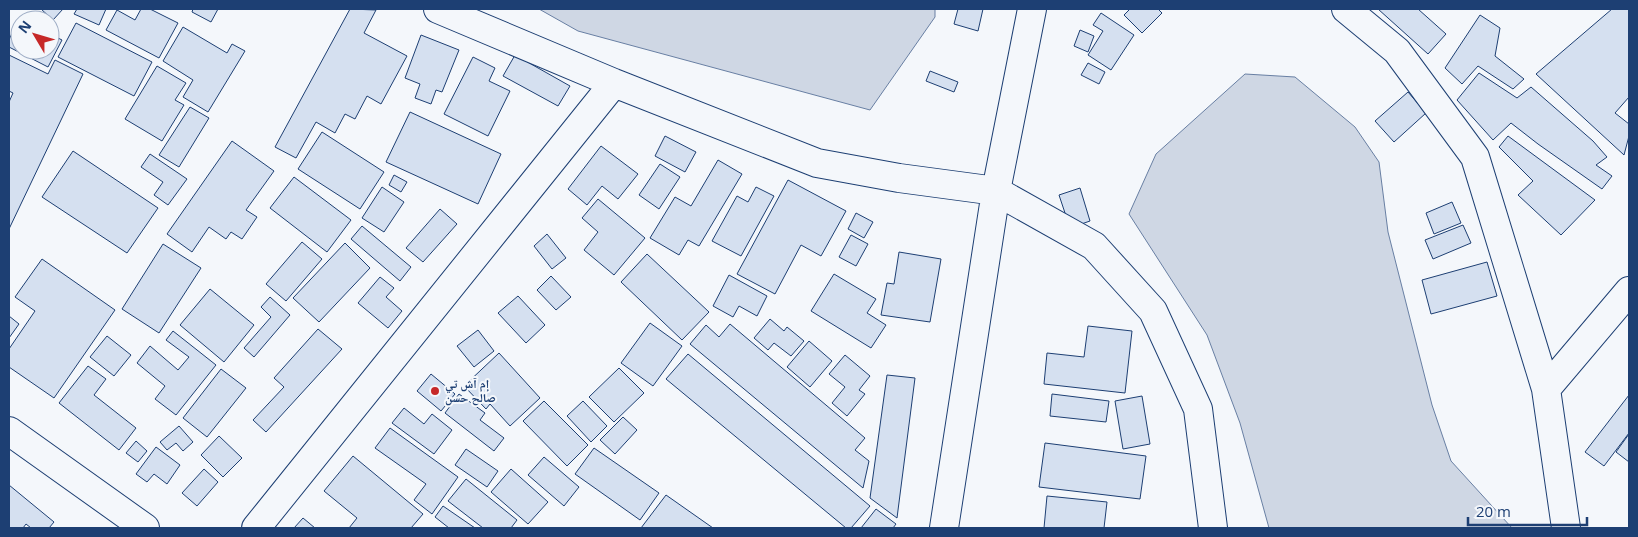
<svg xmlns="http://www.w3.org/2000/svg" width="1638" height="537" viewBox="0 0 1638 537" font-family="'Open Sans','Noto Naskh Arabic',sans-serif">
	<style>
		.water { fill: #cfd7e4; stroke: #687fa3 }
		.building { fill: #d5e0f0; stroke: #1d3f73 }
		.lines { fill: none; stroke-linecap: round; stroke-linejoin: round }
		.street-casing { stroke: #1d3f73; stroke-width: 30 }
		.secondary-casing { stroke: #1d3f73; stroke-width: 30 }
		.street { stroke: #f4f7fb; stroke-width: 28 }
		.secondary { stroke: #f4f7fb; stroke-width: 28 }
		.poi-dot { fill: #c62828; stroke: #f4f7fb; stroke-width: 2 }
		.labels { text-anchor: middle; stroke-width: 4; stroke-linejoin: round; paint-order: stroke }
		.poi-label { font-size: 12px; font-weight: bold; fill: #1d3f73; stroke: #f4f7fb; text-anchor: start }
	</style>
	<rect width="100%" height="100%" fill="#f4f7fb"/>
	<path class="water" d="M539,9H935V17L870,110L578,31Z
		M1245,74L1295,77L1355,127L1379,162L1388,232L1432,405L1451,461L1512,528H1269L1240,423L1207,335L1129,214L1156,154Z"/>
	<path class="building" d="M41,9H63L53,20Z
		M77,9H106L99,25L74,14Z
		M141,9H150L178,23L159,58L106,30L117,10L135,20Z
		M193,9H218L211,22L192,12Z
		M350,9L376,10L364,33L407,56L381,104L367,96L355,119L345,114L335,133L316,122L296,158L275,147Z
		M958,9H983L978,31L954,24Z
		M1130,9H1158L1162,13L1142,33L1124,15Z
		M1378,9H1418L1446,34L1428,54Z
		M1612,9H1629V97L1615,113L1629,124V136L1624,155L1536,74Z
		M1101,13L1134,35L1111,70L1088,55L1103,31L1093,25Z
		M1480,15L1500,28L1495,56L1524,79L1513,89L1478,66L1462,84L1445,68Z
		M76,23L152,62L134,96L58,57Z
		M15,26L20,29V50H50V34L62,40L48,67L9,47V40Z
		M183,27L227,53L232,44L245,51L208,112L183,97L193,80L163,61Z
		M1080,30L1094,36L1088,52L1074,46Z
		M421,35L459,50L442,92L436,90L431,104L415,98L420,84L405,78Z
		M9,55L48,74L55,60L83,74L9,229V102L13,93L9,91Z
		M515,55L570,86L558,106L503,76Z
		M473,57L495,68L489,81L510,91L488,136L444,114Z
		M1088,63L1105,72L1099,84L1081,75Z
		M157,66L186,83L175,100L184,105L162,141L125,119Z
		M930,71L958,82L954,92L926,81Z
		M1479,73L1517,98L1531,87L1593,141L1607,157L1596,165L1612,176L1602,189L1538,144L1511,123L1493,140L1457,100Z
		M1408,92L1426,113L1394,142L1375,121Z
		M190,107L209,118L179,167L159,155Z
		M410,112L501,154L478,204L386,162Z
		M322,132L384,172L360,209L298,169Z
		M665,136L696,152L685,172L655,156Z
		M1508,136L1595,200L1561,235L1518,195L1533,181L1499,147Z
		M232,141L274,171L246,210L257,217L242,239L231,232L226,239L209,227L192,252L167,234Z
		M601,146L638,174L618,199L602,186L587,205L568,189Z
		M73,151L158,208L127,253L42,197Z
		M150,154L187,179L168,205L154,195L163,182L141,167Z
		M718,160L742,174L699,246L688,240L679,255L650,238L675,197L691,206Z
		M660,164L680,177L659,209L639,195Z
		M394,175L407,182L401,192L389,185Z
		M294,177L351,220L327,252L270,208Z
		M788,180L846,211L821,256L801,245L775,294L737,274Z
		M382,187L404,202L384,232L362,218Z
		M756,187L774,196L741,256L712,241L737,196L748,202Z
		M1080,188L1090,221L1070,228L1059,195Z
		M598,199L645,238L614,275L584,250L598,232L582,218Z
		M1452,202L1461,223L1434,234L1426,213Z
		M440,209L457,224L423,262L406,248Z
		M856,213L873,222L864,238L848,229Z
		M1463,225L1471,243L1433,259L1425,240Z
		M362,226L411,267L400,281L351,239Z
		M547,234L566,258L552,269L534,246Z
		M851,235L868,244L856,266L839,257Z
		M302,242L322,259L286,301L266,284Z
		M345,243L370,268L319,322L293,298Z
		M163,244L201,268L159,333L122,309Z
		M899,252L941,259L930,322L881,315L887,283L894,284Z
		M647,254L709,312L682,340L621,282Z
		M42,259L115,310L54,398L9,367V349L35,311L15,297Z
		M1487,262L1497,296L1431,314L1422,280Z
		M834,274L876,299L867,313L886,325L871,348L811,311Z
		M729,275L767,296L757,316L739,306L733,317L713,306Z
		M551,276L571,297L556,310L537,290Z
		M380,277L394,288L386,297L402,311L388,328L358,303Z
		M210,289L254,325L224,362L180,325Z
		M518,296L545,325L526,343L498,313Z
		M270,297L290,315L254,357L244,348L271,317L261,307Z
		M9,316L19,324L9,338Z
		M770,319L784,331L787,327L804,341L791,356L774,343L768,350L754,338Z
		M650,323L682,346L653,386L621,363Z
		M730,324L865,438L855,450L869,461L863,488L690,344L706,325L719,337Z
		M1088,326L1132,331L1125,393L1044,384L1047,353L1084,357Z
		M318,329L342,349L266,432L253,420L284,387L274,378Z
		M478,330L494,351L474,367L457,346Z
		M173,331L216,365L176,415L155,399L165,386L137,363L150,346L178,370L189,357L166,340Z
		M107,336L131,355L114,376L90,357Z
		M809,341L832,361L810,387L787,367Z
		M499,353L540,398L510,426L490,404L486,409L464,386Z
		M688,354L870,506L851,528H846L666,379Z
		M845,355L870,376L859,390L865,394L847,416L832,403L845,387L829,374Z
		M88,366L106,379L94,395L136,428L119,450L59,403Z
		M619,368L644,393L614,422L589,397Z
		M221,369L246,388L207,437L183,418Z
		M431,374L455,394L441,411L417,391Z
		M887,375L915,378L897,518L870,498Z
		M459,394L485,413L480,420L504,438L494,451L445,413Z
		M1052,394L1109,401L1106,422L1050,416Z
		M1629,395V433L1604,466L1585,452Z
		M1142,396L1150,444L1123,449L1115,401Z
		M544,401L588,445L567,466L523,421Z
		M583,401L607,426L591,442L567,416Z
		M404,408L424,424L432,414L452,430L434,454L392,423Z
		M623,417L637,430L615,454L600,440Z
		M179,426L193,442L183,451L176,443L167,450L160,442Z
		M390,428L458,477L432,514L414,500L426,484L375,448Z
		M1629,434V462L1616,452Z
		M219,436L242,458L223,477L201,455Z
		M136,441L147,451L138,462L126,453Z
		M1045,443L1146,456L1140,499L1039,487Z
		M156,447L180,465L167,484L154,474L147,482L136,474Z
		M594,448L659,493L640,520L575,474Z
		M466,449L498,471L487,487L455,465Z
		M353,456L423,514L411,528H349L357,518L324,491Z
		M544,457L579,487L564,506L528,475Z
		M204,469L218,482L197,506L182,493Z
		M511,469L548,502L528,524L491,492Z
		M466,479L517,520L511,528H483L448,501Z
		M9,485L54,522L49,528H31L26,524L23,528H9Z
		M666,495L713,528H641Z
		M1047,496L1107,502L1104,528H1044Z
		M443,506L475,528H449L435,517Z
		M876,509L896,524L893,528H861Z
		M303,518L315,528H294Z"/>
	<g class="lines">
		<defs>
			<path id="street" d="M438,9L614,83L817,163L899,178L996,191L1094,246L1153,311L1198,409L1213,528
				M1346,9L1397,51L1475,157L1546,389L1566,528
				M1546,389L1629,291
				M256,528L614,83
				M944,528L996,191L1032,9"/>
			<path id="secondary" d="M9,431L145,528"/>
		</defs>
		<use href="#street" class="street-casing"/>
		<use href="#secondary" class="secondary-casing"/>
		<use href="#street" class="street"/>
		<use href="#secondary" class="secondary"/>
	</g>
	<circle class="poi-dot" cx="435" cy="391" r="5"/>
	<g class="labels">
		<g class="poi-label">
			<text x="445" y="388">إم آش تي<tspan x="445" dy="14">صالح حسن</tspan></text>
		</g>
	</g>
	<rect width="1638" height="537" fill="none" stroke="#1d3f73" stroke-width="20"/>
	<g transform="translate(35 35) rotate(308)"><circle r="24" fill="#f4f7fb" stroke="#9eadc5"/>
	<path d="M0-4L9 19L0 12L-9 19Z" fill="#c62828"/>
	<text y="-8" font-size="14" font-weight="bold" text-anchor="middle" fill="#1d3f73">N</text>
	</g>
	<path d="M1468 517v8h119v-8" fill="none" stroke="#1d3f73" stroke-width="2.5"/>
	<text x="1476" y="517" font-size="15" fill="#1d3f73" stroke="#f4f7fb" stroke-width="4" paint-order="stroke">20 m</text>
</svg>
